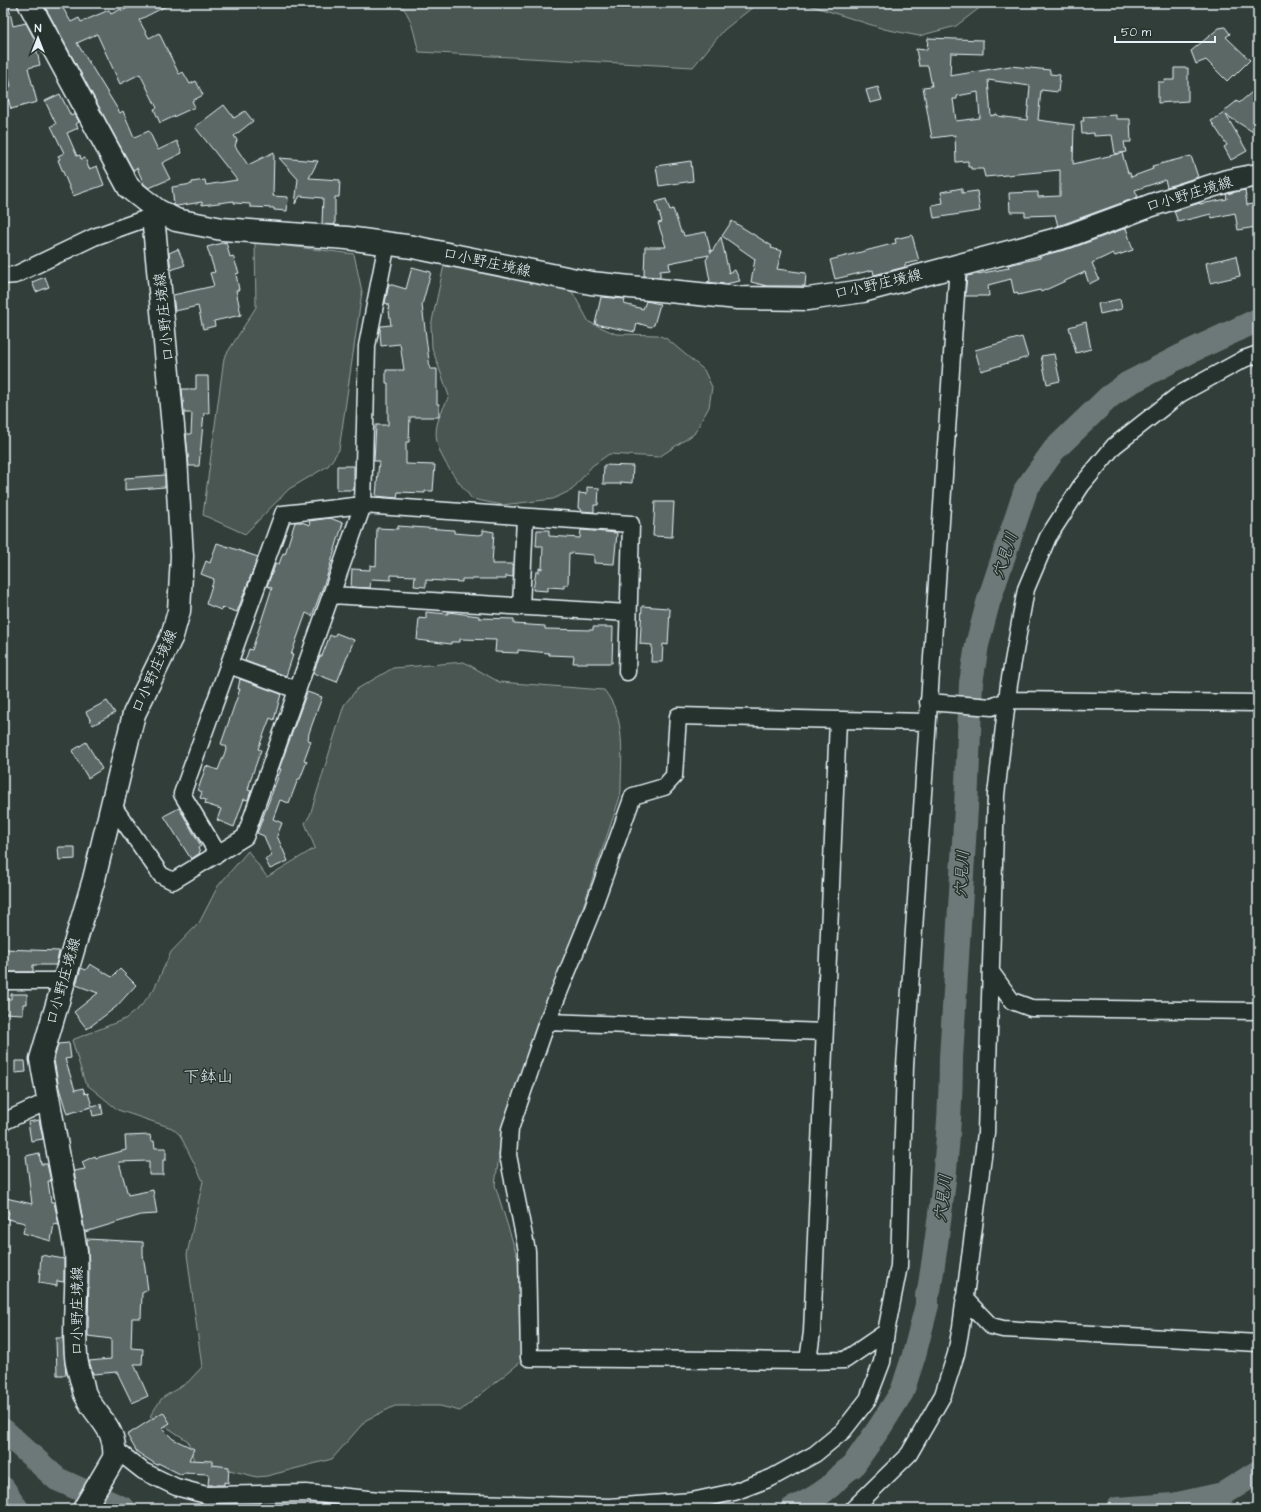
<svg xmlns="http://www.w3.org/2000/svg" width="1261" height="1512" viewBox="0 0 1261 1512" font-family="'Architects Daughter','Klee One',sans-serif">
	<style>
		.green { fill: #495651; stroke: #98a4a4 }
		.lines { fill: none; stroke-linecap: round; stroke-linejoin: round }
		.river { stroke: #6d7978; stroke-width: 24 }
		.building { fill: #5c6865; stroke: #e8f1f8; fill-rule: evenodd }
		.street-casing { stroke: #e8f1f8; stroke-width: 19 }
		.secondary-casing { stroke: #e8f1f8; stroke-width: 25 }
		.street { stroke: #26332d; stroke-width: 16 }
		.secondary { stroke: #26332d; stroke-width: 22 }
		.labels { text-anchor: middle; stroke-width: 3; stroke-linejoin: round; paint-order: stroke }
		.street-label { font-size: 15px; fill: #e8f1f8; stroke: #26332d }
		.water-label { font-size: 16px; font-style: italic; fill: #b1bbbe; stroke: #26332d }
		.quarter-label { font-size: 17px; fill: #e8f1f8; stroke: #26332d }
	</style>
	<rect width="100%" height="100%" fill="#323e39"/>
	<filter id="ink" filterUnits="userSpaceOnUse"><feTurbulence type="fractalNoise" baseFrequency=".025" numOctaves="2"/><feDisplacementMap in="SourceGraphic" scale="8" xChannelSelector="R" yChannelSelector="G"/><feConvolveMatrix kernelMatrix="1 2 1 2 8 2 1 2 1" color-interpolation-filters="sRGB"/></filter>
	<g filter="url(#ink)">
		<path class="green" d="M398,3H758L724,30L693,67L419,52C414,36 412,13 398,3Z
			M803,3H986L956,26L919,36L884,29Z
			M255,242L354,254L362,292L339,450L328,466L289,489L245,534L203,515L224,358L256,307Z
			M444,265L570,288L589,322L616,334L658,335L667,339L704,370L712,387L709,407L694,434L659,457L609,454L592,466L572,490L553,499L502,505L472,499C457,479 431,452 437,425C439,415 445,405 449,396L432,348L431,326Z
			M464,662L499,682L604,690C627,718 621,757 621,791L619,800L563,966L504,1120L495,1185L520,1265L522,1361L460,1411L440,1406H395L366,1420L332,1459L267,1476L257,1477L194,1461L188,1441L150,1416L162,1398L188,1382L202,1367L187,1254L203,1181L180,1135L172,1128L118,1110L85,1083L72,1040L125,1019L141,1006L154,989L171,952L199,923L218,886L248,851L267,877L315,848L305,823L310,815L344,705L357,689L393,668Z"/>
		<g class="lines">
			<path class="river" d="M3,1430L57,1479L124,1509
				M3,1488L17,1509
				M792,1509C805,1503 817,1497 828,1488C836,1482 842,1472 852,1467L880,1427L902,1392L914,1355L927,1305V1295L929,1291C941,1214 951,1136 951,1058L966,808L971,683L977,645L988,603L1026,489L1054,450L1109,397L1127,384L1191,351L1258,320
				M1117,1509L1173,1505L1223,1494L1258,1472"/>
		</g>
		<path class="building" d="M3,3H8L13,26L26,23L34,38L40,65L28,68L37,102L11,109L5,88L11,86L3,56Z
			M43,3H60L71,22L79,18L81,22L109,10L111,14L121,9L122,11L137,3H172L139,20L149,38L159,33L179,74L183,72L190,84L196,81L203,95L192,101L195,107L160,123L154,109L157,108L140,74L120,84L97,34L77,43L120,113L123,111L134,137L149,131L158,150L177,141L182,153L162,163L170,179L149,188L144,184L137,168L133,170Z
			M1225,27L1230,34L1226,37L1250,60L1234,76L1233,75L1227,81L1206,60L1196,64L1191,51L1219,28Z
			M928,38L983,40V54L951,53L950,76L1010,66L1050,70V74L1060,75L1058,92L1041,90L1038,120L1074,125L1073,164L1122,153L1128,173H1130L1131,177L1153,169L1152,166L1191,156L1198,177L1167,187L1165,180L1135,190L1138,197L1058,226L1055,215L1025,216V212H1010L1009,193L1038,192V197L1060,196V170L985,177L983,169H971V167H968V161L956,162L955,135L932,138L923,87L932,86L928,66H919L916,49L927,50ZM988,80L1030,86L1027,120L998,116L997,114L991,116ZM978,92L980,118L956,121L953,99H957V96Z
			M1174,68H1188V101L1158,103V82H1165V80H1174Z
			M878,87L882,100L870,103L866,90Z
			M1258,87V135L1226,115L1247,151L1231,160L1224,147L1227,145L1211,121L1224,113L1223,112L1237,101L1239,103Z
			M60,94L71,116L75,114L79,122L76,124L78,128L67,133L77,156L80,155L81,159L85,158L89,169L97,166L104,185L73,196L58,160L60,159L58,156L64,153L51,126L56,124L45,101Z
			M224,105L234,118L245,111L253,121L234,136L237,140L235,146L248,165L274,152L273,196L288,197L287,211L274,210V208L250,207V204L234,203V201L202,205V202L177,206L174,205L172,187L192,184V182L205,180L206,185L237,180L195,127Z
			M1116,115V119H1130L1131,142H1124L1126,152L1115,154L1112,135L1094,136V133L1082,134L1081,121H1084L1083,117Z
			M279,158L318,161L309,178L340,180L339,197H335V225L322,224L323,198L300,196L295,204L298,179Z
			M691,161L693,181L659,186L656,166Z
			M962,188V193L977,191L980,211L934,218L932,205L943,203L941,192Z
			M1245,190L1247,205L1258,203V224L1256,225V227L1238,230L1235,213L1212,218L1211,214L1178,222L1174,211L1200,203V204L1227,199L1226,194Z
			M666,199L670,210L673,209L681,232H683L684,236L706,232L711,253L721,237L729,273L735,270L740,281L725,284L707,282L710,281L706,260L709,255L669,263L670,270L660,271V277L644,276L645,247H666L658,223L662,222L656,202Z
			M732,221L772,246L771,248L782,251L777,269L806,273L805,286H767L751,282L755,259L722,236Z
			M1126,228L1133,250L1115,256L1113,253L1092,263L1099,279L1089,284L1085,272L1041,292L1040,290L1018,295L1017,292L1014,293L1011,279L988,285L989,296H965L967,276L1009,268L1008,265L1040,258V256L1072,248Z
			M912,235L919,261L905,264V267L874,275L873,270L835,279L830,260L896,243L895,239Z
			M226,242L230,257L233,256L239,273L236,274L239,290H236L241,315L214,321L215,326L203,329L198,306L175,311L173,295L214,286L210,273L215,272L207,247Z
			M178,249L185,265L171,270L169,253Z
			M1236,256L1240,276L1210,283L1206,263Z
			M412,267L431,272L422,305L430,369H437V404H439V417H410L409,442H406V464L435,465L433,491H425V493L398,492L397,498L376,496L379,461H374L376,425H388V383H386V370H404L400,344L381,346L380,331L381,326L391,325L388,304L385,303L389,284L406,289Z
			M45,277L49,287L36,292L32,282Z
			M601,297L625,299L624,304L643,309L646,301L660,304L654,325L651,327L637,323L635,332L595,324Z
			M1120,299L1122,309L1100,314L1098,304Z
			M1086,322L1091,349L1076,353L1069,327Z
			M1022,337L1028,357L981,371L975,350Z
			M1054,354L1060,381L1047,384L1041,356Z
			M196,376H208L209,413H204L199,466H189L186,434H191L192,413H184L182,389H196Z
			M604,465L633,466L632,483L621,482V484H603Z
			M337,466H354V490H337Z
			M165,475V487L125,490V478Z
			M587,487L599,488L598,505H594V512L581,511V509L578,508L579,493L587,494Z
			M655,502H674L672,537L653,536Z
			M330,518L343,523L327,576L312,616L306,613L291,655H293L286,676L245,661L249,649L252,650L272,588L267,586L276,563L279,564L283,553L285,554L295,522H301L310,525L309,521Z
			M398,526L454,530V533L479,535L483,534V530L494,532L492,564H513V577L506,576V579H462V582L426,580V587L414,586L415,576L391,575V580L371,579L370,588L351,587L352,569L370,570V565L376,566L377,528L398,529Z
			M537,530H549V536L580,538L581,530L617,533L614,564L594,563V555L569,553L568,585H564V588L548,587V591L533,590L536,572H539V568L542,569L543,546H536Z
			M217,543L258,557L237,612L222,607L221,610L206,604L214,579L201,574L206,561L210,563Z
			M642,606L667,608L670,610L668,645L663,644L662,662H651L652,645L640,644Z
			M426,612L448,614V612L479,616V618L514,619V624L545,626V629L593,630V627H613L612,663H573L574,656L549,655V653L518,650V653L495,652L496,640L460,639V642H451V644L417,640L419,618L426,619Z
			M336,633L354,640L337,682L313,673L320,656H322L330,635L334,637Z
			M240,679L281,694L274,720L270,718L258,749L261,750L251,778L248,790L251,791L248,800L244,799L234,827L217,820L221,809L205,804L206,800L200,798L202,792L198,790L206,766L218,770L227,747L221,744L240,689H238Z
			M307,692L322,697L309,733L308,740L311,741L304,760L307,761L300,779H298L289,803L280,800L273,819L282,823L277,836L288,861L270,869L265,859L272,856L264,836L257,833L281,769H279Z
			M107,701L115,713L93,725L86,712Z
			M86,742L102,769L88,778L72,751Z
			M179,808L201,846L198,848L200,853L191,859L164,816Z
			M58,847H75V859L59,860Z
			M3,949L59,951V952L56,965H33V972H3Z
			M90,964L112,977L120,969L136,985L116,1007L87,1029L74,1012L98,993L76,985L81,968L86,970Z
			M11,994H27V1004H23V1014L3,1013V999H11Z
			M69,1043L71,1058L65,1059L75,1090L83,1088L85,1094L88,1093L92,1106L101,1104L103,1114L93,1116L91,1107L67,1114L59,1088L54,1060L58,1044Z
			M15,1061H25L26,1072L15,1073Z
			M39,1120L43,1139L31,1141L28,1122Z
			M150,1135L151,1141H154L155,1148H166V1160H163V1175H149V1161L119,1162L128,1195L153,1190L157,1214L141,1215L85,1232L74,1171L85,1169L82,1162L95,1156L96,1158L126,1150L125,1136Z
			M39,1153L41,1164H47L51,1181H48L51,1202H54L59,1225L54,1224L51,1241L23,1233L25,1223L7,1219L9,1212L3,1211L6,1198L32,1204L26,1156Z
			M87,1239L143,1242V1254L148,1290L142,1293L141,1318H132L131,1348L143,1349L142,1364H134L148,1396L132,1403L117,1372L93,1374L91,1367L89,1361L111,1359V1339L88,1336L89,1264Z
			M41,1255L64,1259V1282L57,1281V1286L39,1283Z
			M56,1338H63L66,1375H57Z
			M163,1412L170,1423L162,1428L173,1439L194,1449L189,1460L212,1461V1465L229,1467L228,1483L224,1482V1485H208L209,1474L183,1473L182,1475L158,1463L157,1465L137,1452L127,1435Z"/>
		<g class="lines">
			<defs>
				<path id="street" d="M3,276L15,275L94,237L153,216
					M332,595L628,613
					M521,607L525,517
					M229,665L297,690
					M928,702L992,707L1008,700L1258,703
					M113,806L161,875L173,881L245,837L363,505L367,346L387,243
					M218,854L182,794L283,514L363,505L631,524L627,672
					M991,972L1012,1001L1031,1008L1258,1011
					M3,981H63
					M547,1022L824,1032
					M3,1122L48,1101
					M964,1298L991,1326L1003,1329L1258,1343
					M886,1332L845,1360L808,1361L529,1358L527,1251L508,1155L510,1129L547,1022L590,916L633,796L664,787L674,776L678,716L927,722
					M808,1361L812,1332L838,721
					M115,1449L143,1471L176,1487L206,1495L306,1493L379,1500L609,1507L692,1501L734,1492L771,1478L815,1454L843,1431L868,1399L882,1362L886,1332L899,1266L905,1066L958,264
					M853,1509L909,1454L943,1395L956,1354L961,1327L986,1133L996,795L1009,684L1026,589L1048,537L1081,486L1114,446L1180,394L1244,359L1258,354"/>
				<path id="secondary" d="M29,3L129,188L157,210L176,220L222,229L347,238L413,247L591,283L738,298L808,299L863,291L1068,236L1152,205L1227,181L1258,175
					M84,1509L114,1458C117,1428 98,1420 86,1396C83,1391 83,1384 81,1379C79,1371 76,1363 76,1355C73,1320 78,1285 76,1251L41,1059L94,879L134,714L172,636L179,611L182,556L176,458L153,216L157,210"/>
			</defs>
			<use href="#street" class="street-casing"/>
			<use href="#secondary" class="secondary-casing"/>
			<use href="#street" class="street"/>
			<use href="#secondary" class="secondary"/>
		</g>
	</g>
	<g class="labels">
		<g class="street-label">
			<text transform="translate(1189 194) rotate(-17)" y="5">口小野庄境線</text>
			<text transform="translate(487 262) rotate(12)" y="5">口小野庄境線</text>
			<text transform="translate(878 284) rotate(-13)" y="5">口小野庄境線</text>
			<text transform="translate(164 317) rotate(-96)" y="5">口小野庄境線</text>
			<text transform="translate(154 671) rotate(-66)" y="5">口小野庄境線</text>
			<text transform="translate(63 981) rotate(-74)" y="5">口小野庄境線</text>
			<text transform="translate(77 1311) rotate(-90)" y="5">口小野庄境線</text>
		</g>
		<g class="water-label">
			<text transform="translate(1004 555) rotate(-72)" y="6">穴見川</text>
			<text transform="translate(961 874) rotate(-87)" y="6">穴見川</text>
			<text transform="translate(942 1198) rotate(-83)" y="6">穴見川</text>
		</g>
		<g class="quarter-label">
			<text x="208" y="1082">下鉢山</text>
		</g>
	</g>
	<rect width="1261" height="1512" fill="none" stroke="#26332d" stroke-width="16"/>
	<rect x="8" y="8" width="1245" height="1496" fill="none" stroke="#e8f1f8" stroke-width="1.5" filter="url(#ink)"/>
	<g transform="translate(38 38)" stroke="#26332d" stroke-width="3" paint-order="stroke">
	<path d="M0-3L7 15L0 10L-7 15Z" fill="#e8f1f8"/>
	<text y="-6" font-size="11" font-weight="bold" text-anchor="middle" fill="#e8f1f8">N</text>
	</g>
	<path d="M1115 36v6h100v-6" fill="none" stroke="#e8f1f8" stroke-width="2"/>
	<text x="1121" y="36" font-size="12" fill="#e8f1f8" stroke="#26332d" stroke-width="3" paint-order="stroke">50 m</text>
</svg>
